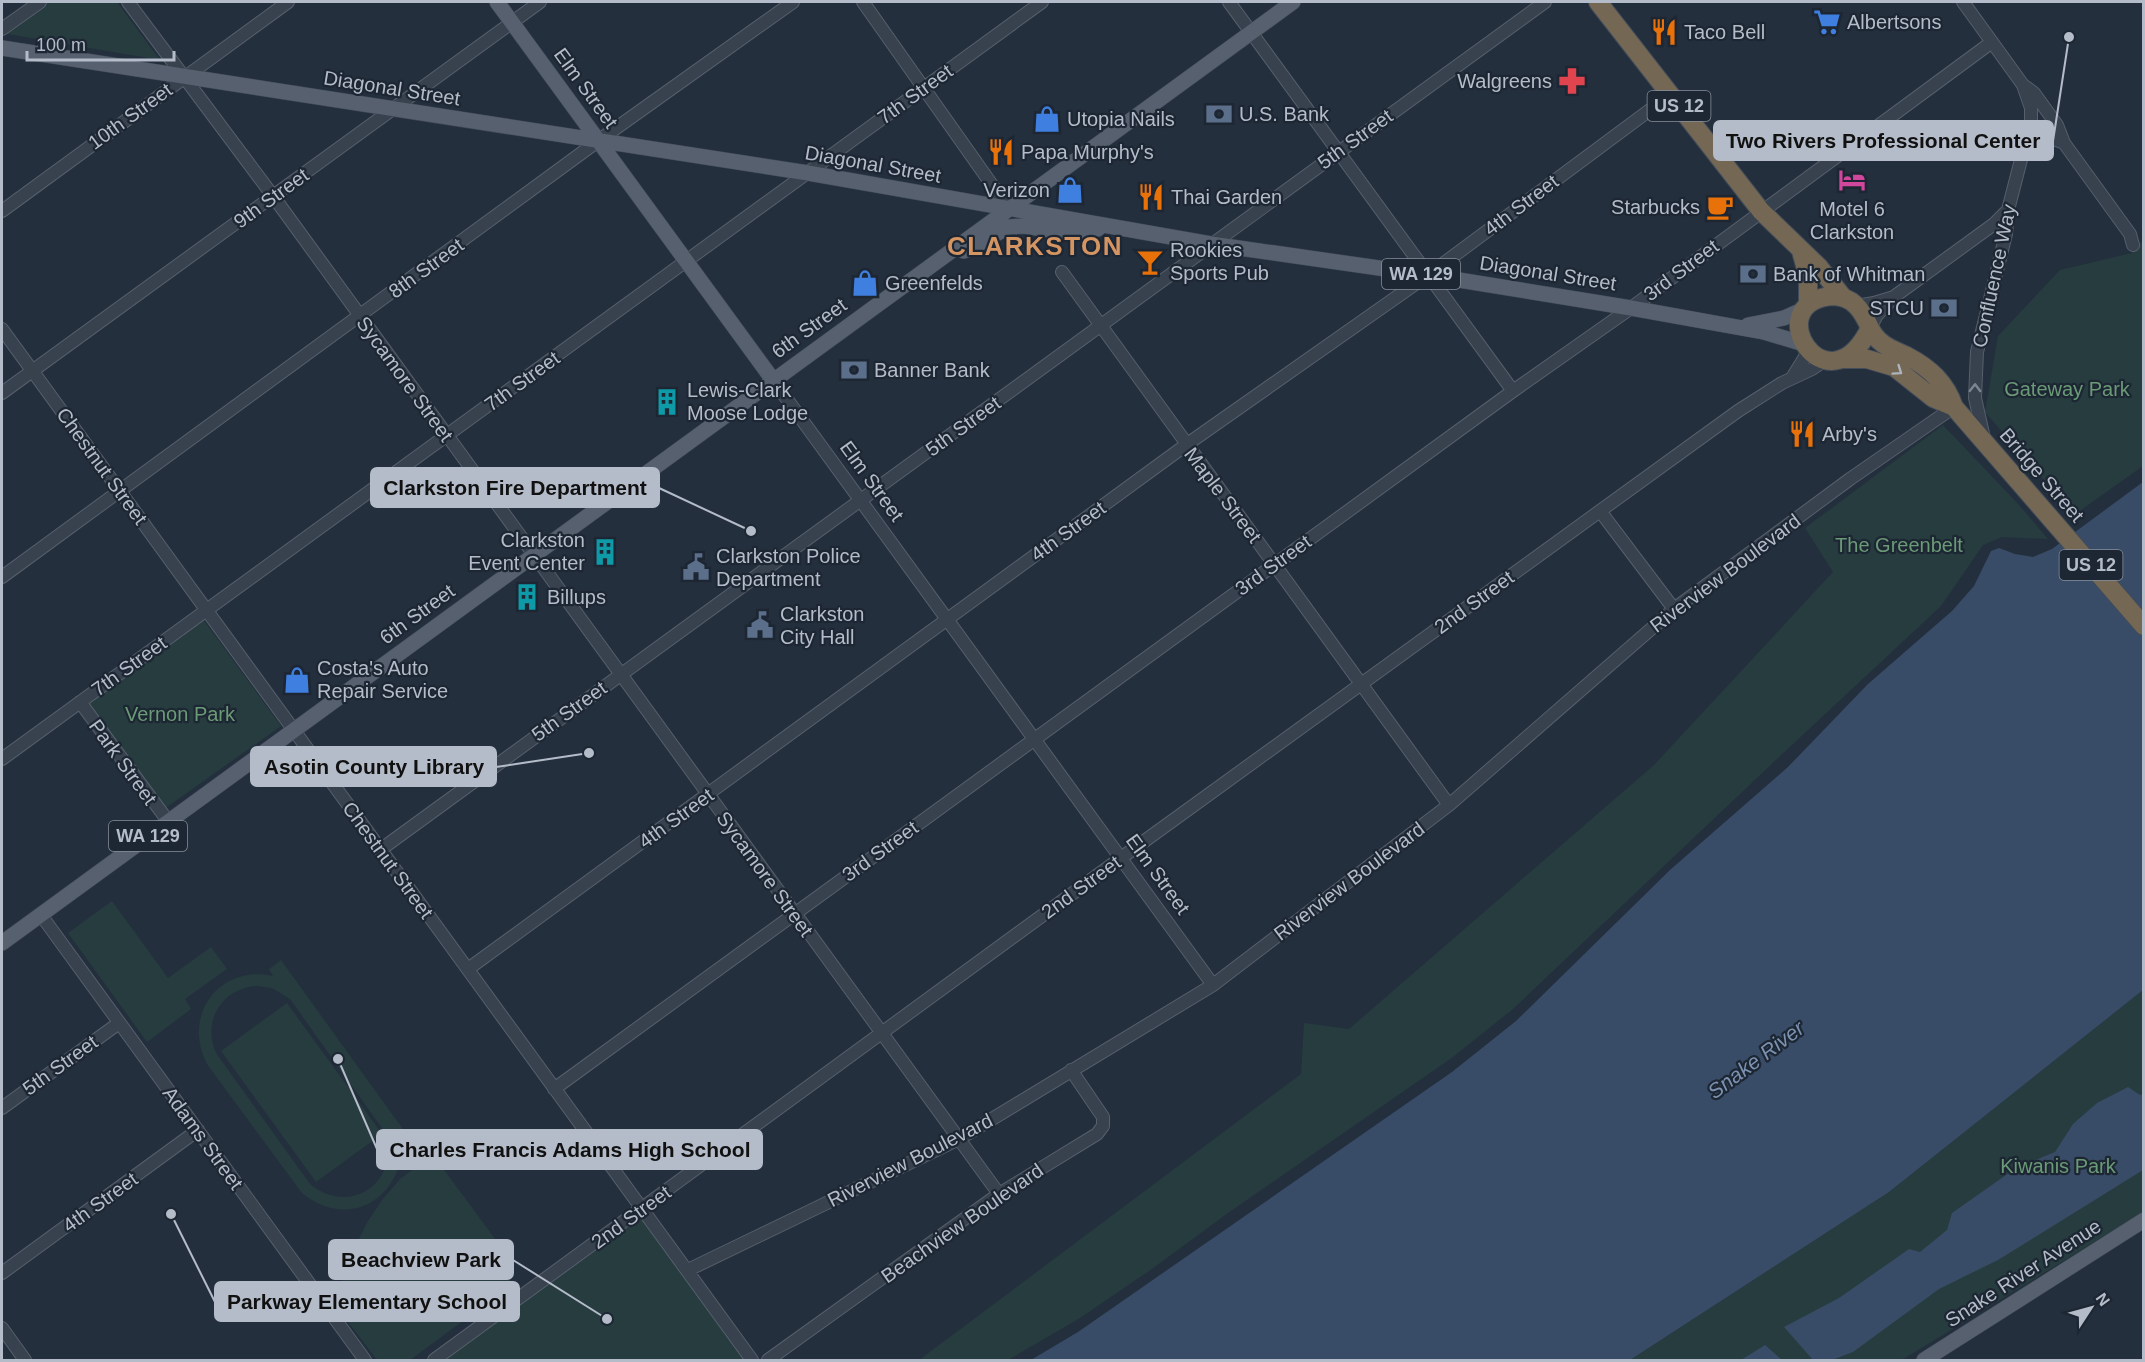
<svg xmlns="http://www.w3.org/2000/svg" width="2145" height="1362" viewBox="0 0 2145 1362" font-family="Helvetica,sans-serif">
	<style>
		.green { fill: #263c3f; fill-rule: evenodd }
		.water { fill: #394c67 }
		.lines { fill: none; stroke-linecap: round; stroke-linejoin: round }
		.minor-casing { stroke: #565f6c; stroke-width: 14 }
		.major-casing { stroke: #414a57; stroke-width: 16 }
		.highway-casing { stroke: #434c59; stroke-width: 20 }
		.minor { stroke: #38414e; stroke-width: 12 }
		.major { stroke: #56606e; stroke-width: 15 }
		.highway { stroke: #746855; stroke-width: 18 }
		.oneway { stroke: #aeb4bd }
		.oneway2 { stroke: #7c8592 }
		.labels { text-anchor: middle; stroke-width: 4.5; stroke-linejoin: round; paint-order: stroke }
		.shield { fill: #1d2633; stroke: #878f9c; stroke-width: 1.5 }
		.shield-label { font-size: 18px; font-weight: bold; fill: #b4bcc9 }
		.poi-label { font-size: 20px; fill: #b4bcc9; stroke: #1d2633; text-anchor: start }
		.street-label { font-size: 20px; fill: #b4bcc9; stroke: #1d2633 }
		.park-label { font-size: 20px; fill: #6b9a76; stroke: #1d2633 }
		.water-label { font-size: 21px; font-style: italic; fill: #7c92b1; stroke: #1d2633 }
		.district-label { font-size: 26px; font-weight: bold; letter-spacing: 1.5px; fill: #d59563; stroke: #1d2633 }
		.leader { fill: none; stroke: #b4bcc9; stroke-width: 2 }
		.callout-dot { fill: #b4bcc9; stroke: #1d2633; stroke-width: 2 }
		.callout { fill: #b4bcc9; stroke: #b4bcc9; stroke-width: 2 }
		.callout-label { font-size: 21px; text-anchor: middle; font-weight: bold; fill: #111 }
	</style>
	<rect width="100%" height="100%" fill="#242f3e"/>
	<path class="green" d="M40,2H117L160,60L2,33Z
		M2143,240V466L2074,515L1985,412L1998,336L2060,270L2132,253Z
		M1943,425L2020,506L2048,539L2002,537L1983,545L1941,606L1777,759L1513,1009L1453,1057L1228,1213L1149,1271L1080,1318L1008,1360H919L1301,1074L1304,1023L1349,1029L1654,765L1833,572L1805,528Z
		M200,615L281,726L160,812L80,702Z
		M112,901L168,978L211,947L227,969L185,999L191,1009L147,1042L68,933Z
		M281,960L418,1150L406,1159L402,1154C393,1206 343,1227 302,1193L209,1067C180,1019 217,964 273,976L269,969ZM257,986L272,988L290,999L384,1131C403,1180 351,1218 310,1184L216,1053C202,1021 222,988 257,986Z
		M2143,990V1212L1902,1360H1630L1889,1192Z
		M287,1003L382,1134L316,1182L221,1051Z
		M433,1155L513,1263L509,1287L410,1360H377L345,1318L341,1287L350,1256L368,1221L382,1200L401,1178Z
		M643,1208L754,1360H434Z"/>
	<path class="water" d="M2143,482V990L1889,1192L1630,1360H1031L1078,1332L1452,1072L1516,1021L1670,870L1788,767L1868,684L1952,611L1974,586L1991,551L1999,548L2015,554L2033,557L2052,549Z
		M2128,1087L2140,1095L2143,1094V1170L1998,1260L1939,1289L1853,1352L1832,1360H1813L1784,1327L1839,1298L1909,1249L1920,1252L1947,1230L1952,1213L2016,1168L2055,1152L2073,1124L2097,1103Z
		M1765,1345L1782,1360H1741Z"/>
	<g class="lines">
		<defs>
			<path id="minor" d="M128,2L273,196L999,1194
				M863,2L1009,209
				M1229,2L1513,391
				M1963,2L2023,85L2031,108V121L2008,210L2006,234L1977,352L1975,398L1984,438
				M2,29L40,2
				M2026,87L2034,93L2057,125L2064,143L2130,234L2133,245
				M2027,138L2044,135L2064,143
				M2,211L288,2
				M1062,272L1449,805
				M1857,306L1874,303L1894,297
				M1870,328L1877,315L1895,296L1994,224L2008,210
				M2,329L752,1360
				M1792,378L1805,357L1807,349
				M773,380L1213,985
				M2,393L540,2
				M1600,511L1674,609
				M2,577L598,141L793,2
				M80,702L168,821
				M2,759L1042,2
				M380,850L1545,2
				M41,915L365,1360
				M468,969L1186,445L1428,275L1670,95
				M554,1089L1513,391L1631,308L1992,42
				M2,1108L119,1023
				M688,1270L959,1139L1213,985L1449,805L1674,609L1850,479L1954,407
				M2,1273L198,1130
				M2,1328L25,1360
				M434,1360L1121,858L1738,411L1782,383L1812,369L1825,360
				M768,1360L999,1194L1097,1134L1103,1126V1117L1071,1070"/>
			<path id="major" d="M497,2L773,380
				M2,48L808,173L1211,244L1428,275L1631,308L1764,332L1804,344
				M958,248L964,251L970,249L1008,227L1024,226L1069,233L1098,229
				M1748,325L1784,318L1804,309
				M2,943L1293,2
				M1924,1360L2144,1220"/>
			<path id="highway" d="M1598,2L1761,211L1819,267L1842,296
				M1801,251L1808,276V302
				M1832,296C1853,296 1862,310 1870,328C1827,415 1757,303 1832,296Z
				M1870,328C1878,345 1892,349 1907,356C1930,368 1946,383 1954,407L2144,626
				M1843,359H1867L1894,367L1933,398L1954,407"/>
		</defs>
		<use href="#minor" class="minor-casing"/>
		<use href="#major" class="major-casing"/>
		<use href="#highway" class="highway-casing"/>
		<use href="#minor" class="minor"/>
		<use href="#major" class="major"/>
		<use href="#highway" class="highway"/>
	</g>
	<defs><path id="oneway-chevron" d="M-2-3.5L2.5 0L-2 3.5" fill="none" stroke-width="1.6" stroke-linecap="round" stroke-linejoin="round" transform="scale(1.5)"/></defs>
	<use class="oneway" href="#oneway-chevron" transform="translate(1898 371) rotate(35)"/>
	<use class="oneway2" href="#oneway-chevron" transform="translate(1975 388) rotate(-89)"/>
	<defs>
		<symbol id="supermarket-bare" viewBox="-9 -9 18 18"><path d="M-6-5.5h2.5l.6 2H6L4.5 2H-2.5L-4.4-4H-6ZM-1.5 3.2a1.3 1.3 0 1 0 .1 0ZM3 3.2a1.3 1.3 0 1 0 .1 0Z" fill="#3f7fe0" stroke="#1d2633" stroke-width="2.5" paint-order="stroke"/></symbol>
		<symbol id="restaurant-bare" viewBox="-9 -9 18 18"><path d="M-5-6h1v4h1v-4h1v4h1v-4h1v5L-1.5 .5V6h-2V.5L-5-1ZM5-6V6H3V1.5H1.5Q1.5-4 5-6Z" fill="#e8710a" stroke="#1d2633" stroke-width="2.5" paint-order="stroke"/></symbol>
		<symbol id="pharmacy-bare" viewBox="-9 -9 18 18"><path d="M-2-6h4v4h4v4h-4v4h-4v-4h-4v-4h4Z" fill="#e0444e" stroke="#1d2633" stroke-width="2.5" paint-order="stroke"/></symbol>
		<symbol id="bank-bare" viewBox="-9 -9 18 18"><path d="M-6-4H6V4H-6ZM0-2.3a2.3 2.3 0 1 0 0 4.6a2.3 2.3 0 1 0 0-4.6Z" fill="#5c6f8a" stroke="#1d2633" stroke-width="2.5" paint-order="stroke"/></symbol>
		<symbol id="shop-bare" viewBox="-9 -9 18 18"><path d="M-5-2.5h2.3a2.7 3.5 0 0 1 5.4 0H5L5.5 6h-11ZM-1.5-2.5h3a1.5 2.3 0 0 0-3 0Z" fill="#3f7fe0" stroke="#1d2633" stroke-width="2.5" paint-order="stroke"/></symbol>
		<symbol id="hotel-bare" viewBox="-9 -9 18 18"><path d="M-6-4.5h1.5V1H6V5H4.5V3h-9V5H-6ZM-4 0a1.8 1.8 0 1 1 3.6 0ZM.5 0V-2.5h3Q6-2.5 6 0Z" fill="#d1479c" stroke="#1d2633" stroke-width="2.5" paint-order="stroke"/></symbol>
		<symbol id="cafe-bare" viewBox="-9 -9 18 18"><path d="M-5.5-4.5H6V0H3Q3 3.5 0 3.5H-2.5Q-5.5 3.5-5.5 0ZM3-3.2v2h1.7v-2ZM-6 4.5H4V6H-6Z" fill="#e8710a" stroke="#1d2633" stroke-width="2.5" paint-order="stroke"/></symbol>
		<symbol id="bar-bare" viewBox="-9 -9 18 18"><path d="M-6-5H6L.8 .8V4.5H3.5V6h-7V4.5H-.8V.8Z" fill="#e8710a" stroke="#1d2633" stroke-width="2.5" paint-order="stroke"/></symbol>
		<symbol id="building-bare" viewBox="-9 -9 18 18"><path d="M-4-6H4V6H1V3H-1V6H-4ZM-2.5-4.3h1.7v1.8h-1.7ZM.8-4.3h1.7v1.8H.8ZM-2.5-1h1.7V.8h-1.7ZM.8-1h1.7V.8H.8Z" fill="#0f9aa8" stroke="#1d2633" stroke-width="2.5" paint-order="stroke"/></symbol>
		<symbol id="civic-bare" viewBox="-9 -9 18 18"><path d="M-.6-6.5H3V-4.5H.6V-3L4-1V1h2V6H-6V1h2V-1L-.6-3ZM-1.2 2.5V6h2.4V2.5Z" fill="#5c6f8a" stroke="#1d2633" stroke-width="2.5" paint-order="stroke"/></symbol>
	</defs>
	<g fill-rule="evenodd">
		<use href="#supermarket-bare" x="1808" y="3" width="38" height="38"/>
		<use href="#restaurant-bare" x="1645" y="13" width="38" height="38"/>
		<use href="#pharmacy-bare" x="1553" y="62" width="38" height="38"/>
		<use href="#bank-bare" x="1200" y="95" width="38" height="38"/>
		<use href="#shop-bare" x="1028" y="100" width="38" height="38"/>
		<use href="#restaurant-bare" x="982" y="133" width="38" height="38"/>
		<use href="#hotel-bare" x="1833" y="161" width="38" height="38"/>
		<use href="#shop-bare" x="1051" y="171" width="38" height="38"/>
		<use href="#restaurant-bare" x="1132" y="178" width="38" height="38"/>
		<use href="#cafe-bare" x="1701" y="188" width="38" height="38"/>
		<use href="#bar-bare" x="1131" y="243" width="38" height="38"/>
		<use href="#bank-bare" x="1734" y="255" width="38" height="38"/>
		<use href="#shop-bare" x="846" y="264" width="38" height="38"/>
		<use href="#bank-bare" x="1925" y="289" width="38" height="38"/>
		<use href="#bank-bare" x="835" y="351" width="38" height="38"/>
		<use href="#building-bare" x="648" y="383" width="38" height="38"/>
		<use href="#restaurant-bare" x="1783" y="415" width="38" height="38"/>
		<use href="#building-bare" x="586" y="533" width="38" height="38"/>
		<use href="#civic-bare" x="677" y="548" width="38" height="38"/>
		<use href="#building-bare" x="508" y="578" width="38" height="38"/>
		<use href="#civic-bare" x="741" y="606" width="38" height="38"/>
		<use href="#shop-bare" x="278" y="661" width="38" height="38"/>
	</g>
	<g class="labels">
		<g class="shield">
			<rect x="1647.5" y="91" width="63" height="30" rx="4.5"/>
			<rect x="1382" y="259" width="78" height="30" rx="4.5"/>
			<rect x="2059.5" y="550" width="63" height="30" rx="4.5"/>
			<rect x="109" y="821" width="78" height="30" rx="4.5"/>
		</g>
		<g class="shield-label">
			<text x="1679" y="112">US 12</text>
			<text x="1421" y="280">WA 129</text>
			<text x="2091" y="571">US 12</text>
			<text x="148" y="842">WA 129</text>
		</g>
		<g class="poi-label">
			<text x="1847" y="29">Albertsons</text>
			<text x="1684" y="39">Taco Bell</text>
			<text x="1552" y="88" text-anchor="end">Walgreens</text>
			<text x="1239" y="121">U.S. Bank</text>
			<text x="1067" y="126">Utopia Nails</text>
			<text x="1021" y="159">Papa Murphy's</text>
			<text x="1050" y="197" text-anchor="end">Verizon</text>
			<text x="1171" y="204">Thai Garden</text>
			<text x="1700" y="214" text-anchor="end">Starbucks</text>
			<text x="1852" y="216" text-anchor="middle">Motel 6<tspan x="1852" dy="23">Clarkston</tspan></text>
			<text x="1170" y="257">Rookies<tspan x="1170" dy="23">Sports Pub</tspan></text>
			<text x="1773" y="281">Bank of Whitman</text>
			<text x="885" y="290">Greenfelds</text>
			<text x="1924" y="315" text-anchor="end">STCU</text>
			<text x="874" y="377">Banner Bank</text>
			<text x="687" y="397">Lewis-Clark<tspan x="687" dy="23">Moose Lodge</tspan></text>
			<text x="1822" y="441">Arby's</text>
			<text x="585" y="547" text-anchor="end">Clarkston<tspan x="585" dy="23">Event Center</tspan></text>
			<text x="716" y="563">Clarkston Police<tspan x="716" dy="23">Department</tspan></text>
			<text x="547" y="604">Billups</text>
			<text x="780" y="621">Clarkston<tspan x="780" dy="23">City Hall</tspan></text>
			<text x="317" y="675">Costa's Auto<tspan x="317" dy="23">Repair Service</tspan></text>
		</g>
		<g class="street-label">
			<text transform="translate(392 88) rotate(9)" y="7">Diagonal Street</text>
			<text transform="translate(586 88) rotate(54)" y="7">Elm Street</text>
			<text transform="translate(915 94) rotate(-36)" y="7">7th Street</text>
			<text transform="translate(130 116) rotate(-36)" y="7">10th Street</text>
			<text transform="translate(1355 139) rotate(-36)" y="7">5th Street</text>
			<text transform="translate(873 164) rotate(10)" y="7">Diagonal Street</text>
			<text transform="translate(271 198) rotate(-36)" y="7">9th Street</text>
			<text transform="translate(1521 205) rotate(-37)" y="7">4th Street</text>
			<text transform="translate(426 268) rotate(-36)" y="7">8th Street</text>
			<text transform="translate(1681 270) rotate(-37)" y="7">3rd Street</text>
			<text transform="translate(1548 273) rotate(9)" y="7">Diagonal Street</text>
			<text transform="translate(1994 276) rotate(-78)" y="7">Confluence Way</text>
			<text transform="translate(809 328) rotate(-36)" y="7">6th Street</text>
			<text transform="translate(405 379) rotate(54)" y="7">Sycamore Street</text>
			<text transform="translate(522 381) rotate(-36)" y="7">7th Street</text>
			<text transform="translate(963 426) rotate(-36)" y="7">5th Street</text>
			<text transform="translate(102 466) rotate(54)" y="7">Chestnut Street</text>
			<text transform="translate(2042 475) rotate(49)" y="7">Bridge Street</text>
			<text transform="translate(872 481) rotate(54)" y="7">Elm Street</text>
			<text transform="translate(1223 495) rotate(53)" y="7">Maple Street</text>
			<text transform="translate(1068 531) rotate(-36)" y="7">4th Street</text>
			<text transform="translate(1273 565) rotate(-36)" y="7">3rd Street</text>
			<text transform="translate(1725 573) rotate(-37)" y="7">Riverview Boulevard</text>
			<text transform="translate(1474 602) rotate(-36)" y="7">2nd Street</text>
			<text transform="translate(417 614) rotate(-36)" y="7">6th Street</text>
			<text transform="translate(129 666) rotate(-36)" y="7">7th Street</text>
			<text transform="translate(569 711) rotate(-36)" y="7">5th Street</text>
			<text transform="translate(123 762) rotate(54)" y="7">Park Street</text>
			<text transform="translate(676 818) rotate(-36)" y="7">4th Street</text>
			<text transform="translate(880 851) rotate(-36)" y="7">3rd Street</text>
			<text transform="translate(388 860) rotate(54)" y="7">Chestnut Street</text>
			<text transform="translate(765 874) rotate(54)" y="7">Sycamore Street</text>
			<text transform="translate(1158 874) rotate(54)" y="7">Elm Street</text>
			<text transform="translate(1349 881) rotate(-37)" y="7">Riverview Boulevard</text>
			<text transform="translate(1081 887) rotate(-36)" y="7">2nd Street</text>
			<text transform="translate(60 1065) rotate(-36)" y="7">5th Street</text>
			<text transform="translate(203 1138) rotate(54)" y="7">Adams Street</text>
			<text transform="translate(910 1160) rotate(-27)" y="7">Riverview Boulevard</text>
			<text transform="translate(100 1202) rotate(-36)" y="7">4th Street</text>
			<text transform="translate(631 1217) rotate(-36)" y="7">2nd Street</text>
			<text transform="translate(962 1223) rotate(-35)" y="7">Beachview Boulevard</text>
			<text transform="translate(2023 1273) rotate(-33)" y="7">Snake River Avenue</text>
		</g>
		<g class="park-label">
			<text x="2067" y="396">Gateway Park</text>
			<text x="1899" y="552">The Greenbelt</text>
			<text x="180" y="721">Vernon Park</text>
			<text x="2058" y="1173">Kiwanis Park</text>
		</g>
		<g class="water-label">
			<text transform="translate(1756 1060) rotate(-37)" y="7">Snake River</text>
		</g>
		<g class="district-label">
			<text x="1035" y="255">CLARKSTON</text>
		</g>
	</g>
	<path class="leader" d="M2069 37L2053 141M751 531L659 488M589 753L496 767M338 1059L377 1149M607 1319L513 1260M171 1214L215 1302"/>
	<g class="callout-dot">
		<circle cx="2069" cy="37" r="6"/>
		<circle cx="751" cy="531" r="6"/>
		<circle cx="589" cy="753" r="6"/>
		<circle cx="338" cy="1059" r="6"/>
		<circle cx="607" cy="1319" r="6"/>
		<circle cx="171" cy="1214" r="6"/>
	</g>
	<g class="callout">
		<rect x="1714" y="121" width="339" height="39" rx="6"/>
		<rect x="371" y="468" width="288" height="39" rx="6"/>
		<rect x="251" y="747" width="245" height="39" rx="6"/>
		<rect x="377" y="1130" width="385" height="39" rx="6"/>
		<rect x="329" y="1240" width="184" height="39" rx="6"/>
		<rect x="215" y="1282" width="304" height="39" rx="6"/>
	</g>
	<g class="callout-label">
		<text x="1883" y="148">Two Rivers Professional Center</text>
		<text x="515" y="495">Clarkston Fire Department</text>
		<text x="374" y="774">Asotin County Library</text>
		<text x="570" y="1157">Charles Francis Adams High School</text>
		<text x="421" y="1267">Beachview Park</text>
		<text x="367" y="1309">Parkway Elementary School</text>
	</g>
	<rect width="2145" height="1362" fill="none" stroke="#b4bcc9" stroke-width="6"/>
	<g transform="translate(2091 1308) rotate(54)" stroke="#1d2633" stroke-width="4.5" paint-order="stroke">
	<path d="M0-4.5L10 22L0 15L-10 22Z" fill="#b4bcc9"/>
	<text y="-9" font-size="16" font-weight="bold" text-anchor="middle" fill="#b4bcc9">N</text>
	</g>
	<path d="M27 51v9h147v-9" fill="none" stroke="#b4bcc9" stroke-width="3"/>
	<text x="36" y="51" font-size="18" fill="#b4bcc9" stroke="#1d2633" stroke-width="4.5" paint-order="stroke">100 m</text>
</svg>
